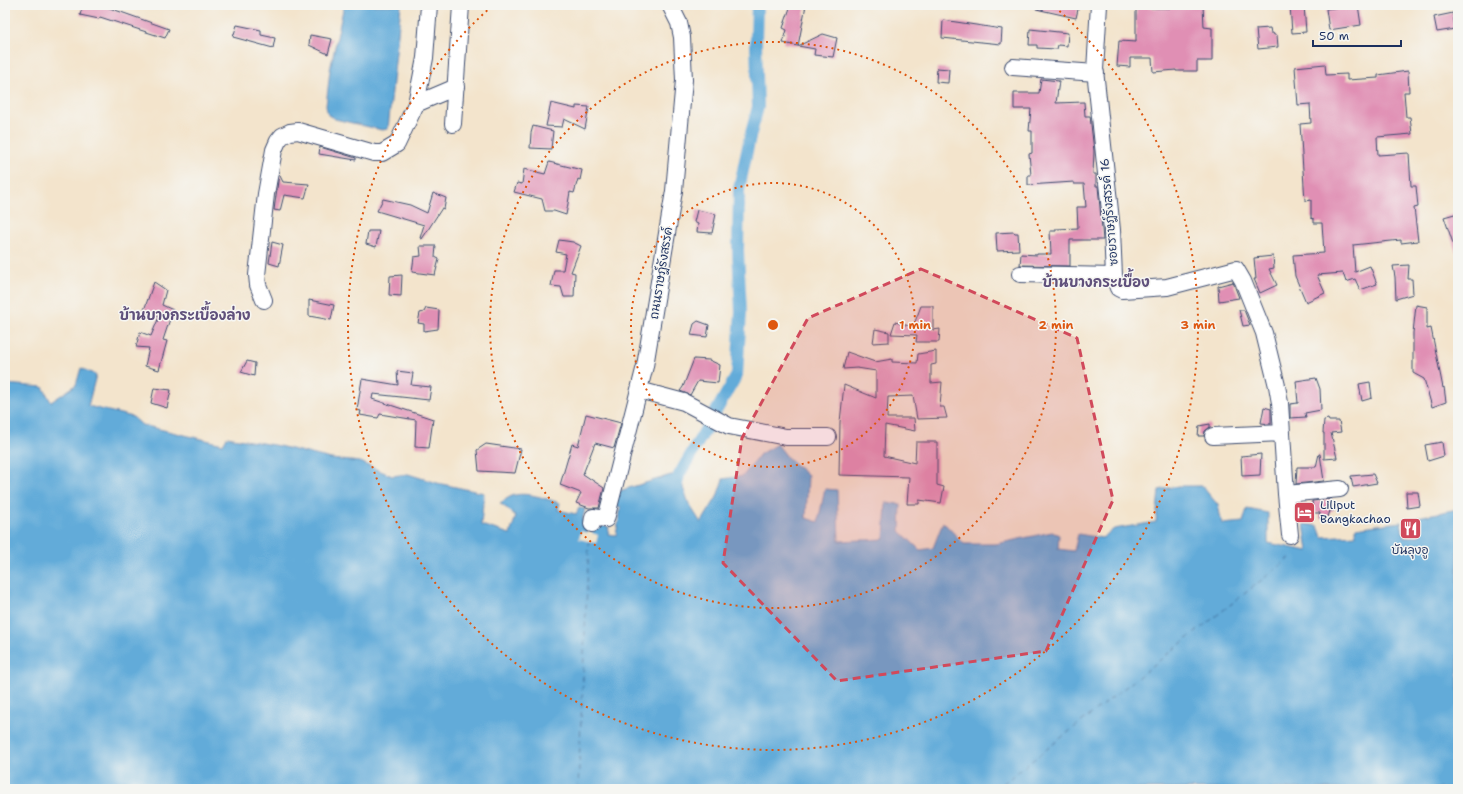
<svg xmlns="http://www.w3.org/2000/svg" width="1463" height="794" viewBox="0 0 1463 794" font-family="'Shantell Sans','Playpen Sans Thai',sans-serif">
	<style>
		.water { fill: #62abd9; stroke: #3e6d9c }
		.pier { fill: #f3e4cc }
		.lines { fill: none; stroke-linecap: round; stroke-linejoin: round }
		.canal { stroke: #62abd9; stroke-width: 12 }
		.ferry { stroke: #345a89; stroke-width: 1; stroke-dasharray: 5 4; stroke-linecap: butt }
		.building { fill: #e08fb4 }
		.minor-casing { stroke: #3b4a6e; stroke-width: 18 }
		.minor { stroke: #fff; stroke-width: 16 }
		.marked { fill: #d1495b; fill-opacity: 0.2; stroke: #d1495b; stroke-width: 3; stroke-dasharray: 8 5; stroke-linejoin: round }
		.ring { fill: none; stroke: #de5710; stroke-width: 2; stroke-dasharray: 2 4 }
		.labels { text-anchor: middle; stroke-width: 3; stroke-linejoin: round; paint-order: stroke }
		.street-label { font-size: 12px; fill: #1b2f5e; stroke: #f6f6f2 }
		.poi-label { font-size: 12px; fill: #1b2f5e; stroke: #f6f6f2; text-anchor: start }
		.quarter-label { font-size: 14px; font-weight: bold; fill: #60517c; stroke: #f6f6f2 }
		.centre { fill: #de5710; stroke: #f6f6f2; stroke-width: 2 }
		.ring-label { font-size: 12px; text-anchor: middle; font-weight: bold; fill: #de5710; stroke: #f6f6f2; stroke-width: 3; stroke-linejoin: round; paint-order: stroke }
	</style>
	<rect width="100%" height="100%" fill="#f6f6f2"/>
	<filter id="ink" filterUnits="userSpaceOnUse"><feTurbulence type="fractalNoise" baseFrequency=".025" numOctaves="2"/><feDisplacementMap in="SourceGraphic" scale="8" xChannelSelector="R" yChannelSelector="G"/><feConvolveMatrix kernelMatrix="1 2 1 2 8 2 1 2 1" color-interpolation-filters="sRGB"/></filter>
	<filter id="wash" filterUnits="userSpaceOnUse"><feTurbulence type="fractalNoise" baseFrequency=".012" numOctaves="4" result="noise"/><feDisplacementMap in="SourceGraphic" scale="16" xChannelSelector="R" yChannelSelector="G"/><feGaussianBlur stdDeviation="0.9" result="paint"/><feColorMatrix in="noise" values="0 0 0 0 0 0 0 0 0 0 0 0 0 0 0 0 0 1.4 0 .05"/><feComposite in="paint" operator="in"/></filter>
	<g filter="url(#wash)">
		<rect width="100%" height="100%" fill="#f3e4cc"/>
		<path class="water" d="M344,5H401L388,129L382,130L335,119L328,115L326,106L330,70Z
			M81,368L96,375L88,406L133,417L142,425L223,444L227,437L279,446L331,459L360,462L392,476L408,474L437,483L484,493L481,525L510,534L516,516L500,503C505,500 510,496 515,495C529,492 546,499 560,503L558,510L576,514L579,508L585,509L582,522L609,527L608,534L616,535L621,507L616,506L619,491L671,475H679L689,504L701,523L717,497L723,479L743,476L760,454L777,444L788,458L808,476L806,518L818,522L825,489L837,490L839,541L884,539L886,503L901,504L900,531L920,550L933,548L943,522L964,544H996L1052,532L1059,535L1058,549L1074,551L1078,534L1102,538L1114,529L1156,522L1159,490L1178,486H1202L1218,505L1222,524L1243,522L1247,509L1268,513V543L1308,551L1304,524L1318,526L1322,537L1356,535L1355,528L1401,522L1404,538L1420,535L1418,517L1458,509V789H5V384L43,387L51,402L76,385Z"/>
		<path class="pier" d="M589,524H594L592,533L598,535L596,543L579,539L581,531L587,533Z"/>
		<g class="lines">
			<path class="canal" d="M676,489L679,475L737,375L741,312L738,251L739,189L750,137L758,107L756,42L757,5"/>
			<path class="ferry" d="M578,789L589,541
				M996,789L1291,557"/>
		</g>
		<g id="blocks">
			<path class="building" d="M83,5H101L169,29L165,38L100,17L99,19L80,15Z
				M791,5H806L798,46L783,43L787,30L783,28Z
				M1037,5H1079L1076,18L1036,9Z
				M1136,5H1149V8H1183V5H1203L1204,27L1212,28V61H1197V71H1176V70L1153,72L1152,58H1130V67L1117,66L1119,41L1136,42Z
				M1290,5H1304L1306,32L1292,33Z
				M1358,5L1361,25L1329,30L1326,9Z
				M1453,13L1455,29L1437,32L1434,17Z
				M943,20L1002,29L1001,44L942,38Z
				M237,25L261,30V35L275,38L273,48L233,37Z
				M1270,28L1271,33H1273L1274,35H1277L1278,47L1258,49L1256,29Z
				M1030,29L1068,33L1067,46L1058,45L1057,49L1037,48V45H1029Z
				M823,34L837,38L833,57L814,55L815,49L798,46Z
				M310,35L332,39L328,54L309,45Z
				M1325,64L1326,75L1347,74V80L1378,78V75L1408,71L1409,92H1404L1406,117H1410L1412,134L1377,137L1378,155L1409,153L1411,186H1416L1418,207L1414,208L1418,241L1401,243V240L1353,245L1355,272L1370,266L1377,284L1360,290L1355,279L1346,282L1343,273L1317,275L1325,293L1306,302L1295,276L1293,255L1324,253L1322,223H1314V219L1311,218V200L1305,201L1300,124L1311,123L1310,104L1298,105L1295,67Z
				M937,68L949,69L948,83L936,82Z
				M1041,79L1059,81L1056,103L1084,102L1085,116H1090L1094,151L1093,174H1096V186H1098L1103,240H1070V266L1020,265L1021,254L1037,255V254H1051L1050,231H1056V229L1078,228L1077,207H1086L1084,184H1074V182L1028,185V175H1031L1029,154L1032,153V131H1029L1031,109H1014V93H1039Z
				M551,103L576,109V106L589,107L585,129L564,119L562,127L546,126Z
				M533,126L553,131L551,149L530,148L531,133Z
				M320,147L356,158V160L319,154Z
				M549,162L582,170L580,180L578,179L574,193L570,192L566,215L554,211H545L542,199L514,192L517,183L522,184L524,169L545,174Z
				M279,174L283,182L309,184L305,198L284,195L280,211L274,210Z
				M433,193L446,198L444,209L442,208L422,239L420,238L424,225L377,211L383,199L410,205L427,213Z
				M697,210L716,214L712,233L697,232L698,224L694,222Z
				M1458,213V252H1456L1444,217Z
				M368,231H379L376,247L366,244Z
				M1014,232L1015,233H1018L1019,250L997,251L996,233Z
				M559,240L573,242L581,246L571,272L575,273L574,297H564L561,287L551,286L554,270H563L566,254L556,252Z
				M272,242L283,245L279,266L269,263Z
				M420,246H436L435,257L439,259L435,275L412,272L414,257L421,256Z
				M1273,256L1274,268L1269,269L1277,285L1260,293L1254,279H1256L1254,258Z
				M1409,265L1408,279H1412L1413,294L1396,299L1395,277L1393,266Z
				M402,275L401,296L389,295L390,276Z
				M154,282L166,290L162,305L173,310L163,340L167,341L159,370L145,366L149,348L136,347L140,332L151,336L159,317L143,313Z
				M1233,282L1239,298L1219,301L1218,286Z
				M309,300L334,305L331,320L309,316Z
				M1416,305L1427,307V329L1431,328L1443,388L1444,387L1446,402L1432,407L1424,379L1413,373V333Z
				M921,306H933V330L940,329L939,342H916L917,335L891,334L895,322L913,327Z
				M426,308L439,310L438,329L424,331V324L418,323L420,313L424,312Z
				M1239,310H1244L1250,325L1243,326Z
				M698,321L709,325L707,337L691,335L694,324Z
				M875,329L889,332V342L873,343Z
				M936,351V364L931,365V383L942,382L940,407H944L947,418L917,419L913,396L888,397L887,418H914L915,431L885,425L884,456L915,463L916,442H937V485L944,487L941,503L919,500V504H907L909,477L839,475L840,422L844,385L876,398V371L857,368L843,369L847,352L875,362L892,359V362L917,363L918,354Z
				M694,359L709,360L720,365L718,383L698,381L690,395L680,391L683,387Z
				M247,361L255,363L254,376L241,372Z
				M397,371L413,373L411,385L431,387L429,400L373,394L372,399L433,419L429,448L415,447L416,420L380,414L378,418L360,415L361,411L357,410L362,379L398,385Z
				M1316,378L1320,389L1321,410L1305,413L1306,417L1290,418V404L1298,403L1296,381Z
				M1370,382L1372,398L1362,401L1359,384Z
				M154,388L171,390L167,408L151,403Z
				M1264,407L1271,409V424L1261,423Z
				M586,414L621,423L614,448L595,443L583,474L604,488L599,508H589L576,503L581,493L560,485L572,444L578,446Z
				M1328,419L1329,421H1339L1341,432L1331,433L1337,458L1324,459V433H1323L1324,420Z
				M1210,424V427L1205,431L1204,436H1198L1199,426Z
				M1442,442L1444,456L1428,461L1425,445Z
				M486,444L521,449L515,473L479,471L477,450Z
				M1261,454L1260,475L1242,476L1241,456Z
				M1319,454H1320L1324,481L1296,484L1297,467H1316Z
				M1373,474L1377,483L1353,487L1351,476Z
				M1406,492H1418L1420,506L1407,508Z
				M1331,499L1334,510L1330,511L1328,517L1320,519V513H1313L1312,501Z"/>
		</g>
	</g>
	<g filter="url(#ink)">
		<use href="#blocks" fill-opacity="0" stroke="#3b4a6e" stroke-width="1"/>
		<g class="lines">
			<defs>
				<path id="minor" d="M1099,5L1095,70L1112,230L1114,276L1118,288L1122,290L1167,287L1236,269L1243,281L1264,333L1277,386L1280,403L1286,494L1290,535
					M1013,67L1096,73
					M416,104L425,58L429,5
					M453,124L461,5
					M1020,274L1114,276
					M264,300L258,285L257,275L266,194L274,150L278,141L282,136L290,132L298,131L374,153H382L397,144L416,104L456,87
					M639,390L684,402L729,426L786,437H828
					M1213,436L1282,433
					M1286,494L1340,489
					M592,524L593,517L606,519L645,366L674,191L684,80L682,37L679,23L670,5"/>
			</defs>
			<use href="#minor" class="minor-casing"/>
			<use href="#minor" class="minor"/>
		</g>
	</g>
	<path class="marked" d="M921,269L1077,338L1113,500L1046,651L837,681L723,563L742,438L808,318Z"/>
	<g class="ring">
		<circle cx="773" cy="325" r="142"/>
		<circle cx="773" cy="325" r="283"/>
		<path d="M1055 7A425 425 0 1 1 491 7"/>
	</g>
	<defs>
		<symbol id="hotel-square" viewBox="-11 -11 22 22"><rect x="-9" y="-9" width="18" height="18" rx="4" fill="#d1495b" stroke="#f6f6f2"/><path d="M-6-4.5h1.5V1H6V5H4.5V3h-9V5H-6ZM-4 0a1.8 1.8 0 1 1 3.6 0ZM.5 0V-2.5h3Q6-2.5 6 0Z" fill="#fff"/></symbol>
		<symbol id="restaurant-square" viewBox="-11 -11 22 22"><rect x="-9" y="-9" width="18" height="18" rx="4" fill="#d1495b" stroke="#f6f6f2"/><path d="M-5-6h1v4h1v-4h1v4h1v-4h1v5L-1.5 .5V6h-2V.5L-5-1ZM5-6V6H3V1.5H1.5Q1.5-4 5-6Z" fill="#fff"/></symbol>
	</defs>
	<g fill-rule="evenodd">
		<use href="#hotel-square" x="1292" y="500" width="25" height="25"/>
		<use href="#restaurant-square" x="1398" y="516" width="25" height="25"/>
	</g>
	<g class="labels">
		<g class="street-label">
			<text transform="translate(1109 212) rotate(-95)" y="4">ซอยราษฎ์รังสรรค์ 16</text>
			<text transform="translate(661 273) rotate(-81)" y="4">ถนนราษฎ์รังสรรค์</text>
		</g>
		<g class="poi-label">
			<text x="1320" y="509">Liliput<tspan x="1320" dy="14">Bangkachao</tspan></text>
			<text x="1410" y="554" text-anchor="middle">บันลุงอู</text>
		</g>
		<g class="quarter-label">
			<text x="1096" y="287">บ้านบางกระเบื้อง</text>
			<text x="185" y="320">บ้านบางกระเบื้องล่าง</text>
		</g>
	</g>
	<circle cx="773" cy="325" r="6" class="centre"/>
	<g class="ring-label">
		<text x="915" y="329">1 min</text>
		<text x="1056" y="329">2 min</text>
		<text x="1198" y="329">3 min</text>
	</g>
	<rect width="1463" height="794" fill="none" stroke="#f6f6f2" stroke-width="20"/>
	<path d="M1313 40v6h88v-6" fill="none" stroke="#1b2f5e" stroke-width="2"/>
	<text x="1319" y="40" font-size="12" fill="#1b2f5e" stroke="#f6f6f2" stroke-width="3" paint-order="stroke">50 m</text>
</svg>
